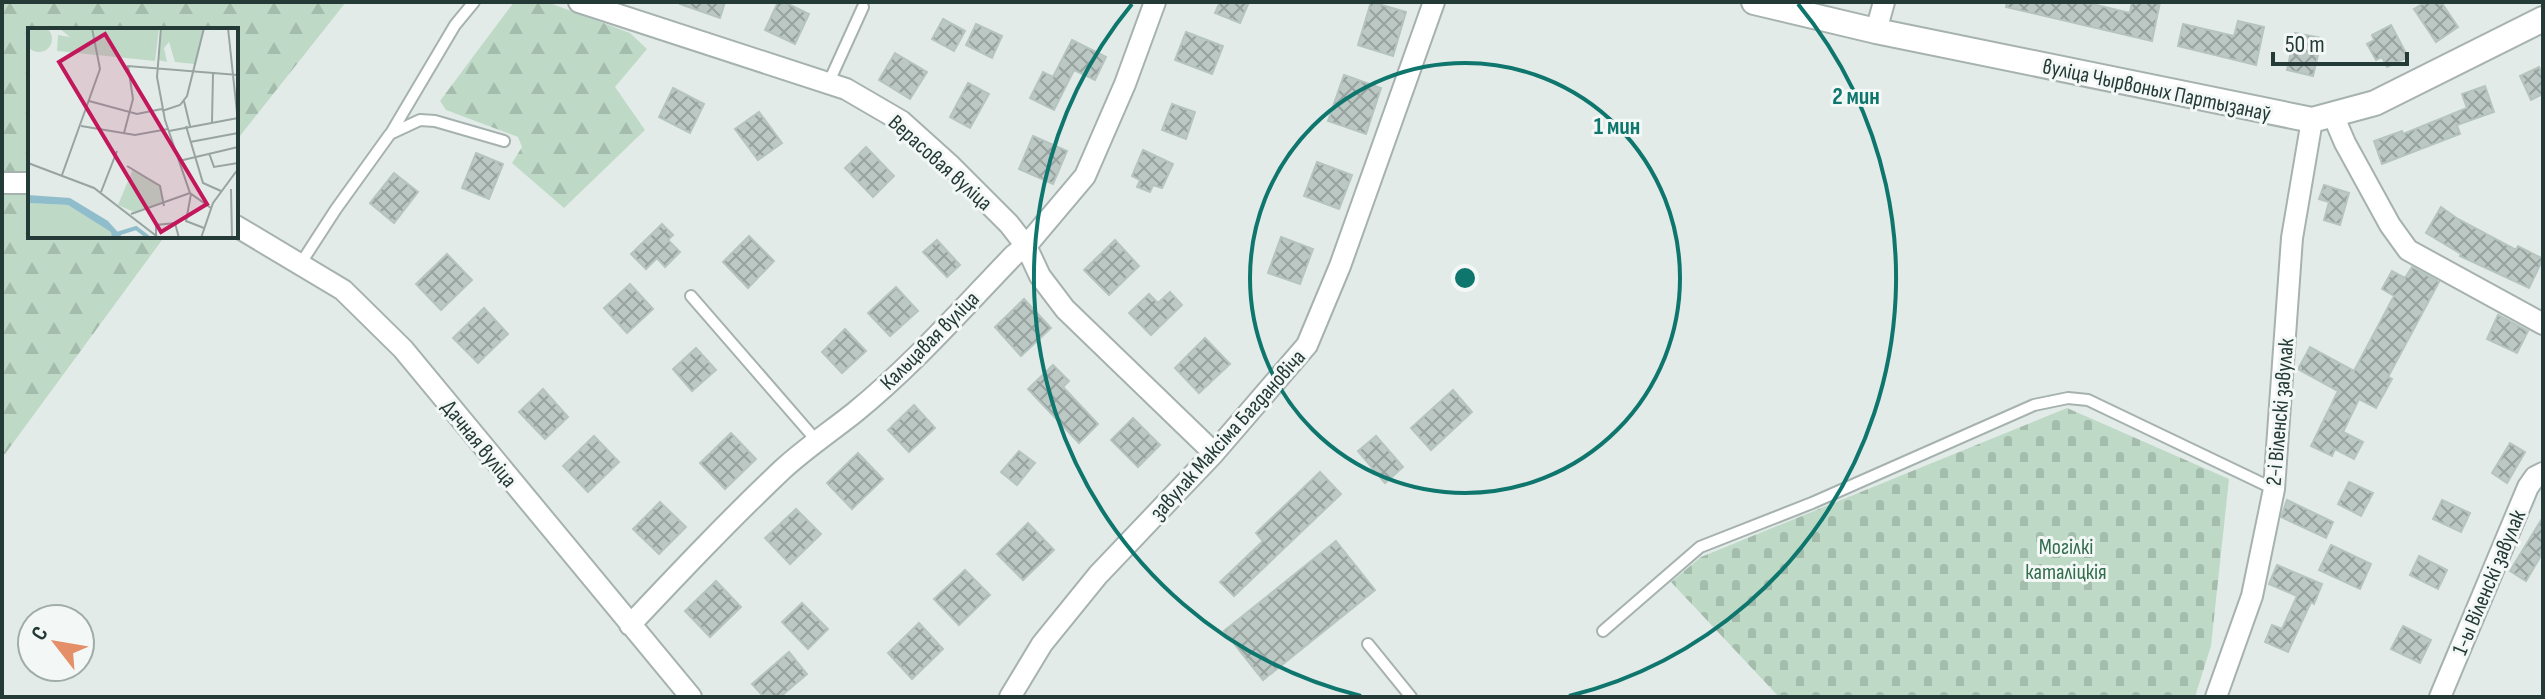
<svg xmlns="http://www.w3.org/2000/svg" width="2545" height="699" viewBox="0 0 2545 699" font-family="'Sofia Sans Condensed',sans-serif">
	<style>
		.forest { fill: url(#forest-firs) }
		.cemetery { fill: url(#cemetery-stones) }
		.building { fill: url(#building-cross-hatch); stroke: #b6c4bf; stroke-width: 2 }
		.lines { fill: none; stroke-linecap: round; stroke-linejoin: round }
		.service-casing { stroke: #a6b2af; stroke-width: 14 }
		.minor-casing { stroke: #a6b2af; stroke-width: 24 }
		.tertiary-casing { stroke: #a6b2af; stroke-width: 28 }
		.service { stroke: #fff; stroke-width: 10 }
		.minor { stroke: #fff; stroke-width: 20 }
		.tertiary { stroke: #fff; stroke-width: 24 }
		.ring { fill: none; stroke: #0f766e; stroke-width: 4 }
		.labels { text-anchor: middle; stroke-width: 6; stroke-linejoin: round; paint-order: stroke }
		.street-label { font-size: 22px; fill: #243a36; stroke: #f3f8f6 }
		.park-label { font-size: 22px; fill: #326d4d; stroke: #f3f8f6 }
		.inset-river { fill: none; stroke: #90bdcb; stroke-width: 4 }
		.inset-road { fill: none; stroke: #97a4a1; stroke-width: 2 }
		.view { fill: #c2185b; fill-opacity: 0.15; stroke: #c2185b; stroke-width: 4 }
		.inset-edge { fill: none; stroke: #243a36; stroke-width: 4 }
		.centre { fill: #0f766e; stroke: #f3f8f6; stroke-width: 4 }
		.ring-label { font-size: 24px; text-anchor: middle; font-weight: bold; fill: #0f766e; stroke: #f3f8f6; stroke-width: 6; stroke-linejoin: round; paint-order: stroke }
	</style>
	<defs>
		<pattern id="forest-firs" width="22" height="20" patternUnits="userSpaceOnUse" patternTransform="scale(2)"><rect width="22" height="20" fill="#bedac7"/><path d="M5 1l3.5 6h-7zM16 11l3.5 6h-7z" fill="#a3bcac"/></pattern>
		<pattern id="cemetery-stones" width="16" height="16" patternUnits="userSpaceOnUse" patternTransform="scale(2)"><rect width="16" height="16" fill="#bedac7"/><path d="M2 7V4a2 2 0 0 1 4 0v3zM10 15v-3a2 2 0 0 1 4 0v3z" fill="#a3bcac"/></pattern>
		<pattern id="building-cross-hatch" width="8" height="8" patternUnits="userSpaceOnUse" patternTransform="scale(2)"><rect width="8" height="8" fill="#bbc8c4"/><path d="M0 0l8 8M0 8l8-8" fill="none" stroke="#98a3a0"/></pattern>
	</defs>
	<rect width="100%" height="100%" fill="#e3ebe8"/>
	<path class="forest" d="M2,2H346L236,141V30H30V236H165L2,458Z
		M514,2H547L630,33L647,49L615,87L645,130L564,208L512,163L522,147L518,137L446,110L440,101Z"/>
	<path class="cemetery" d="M2067,408L2229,479L2211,646L2195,697H1779L1671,582L1701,557Z"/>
	<path class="building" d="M680,2H725L720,18L680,4Z
		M778,2H784L809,14L795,44L765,30Z
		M1220,2H1249L1240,23L1215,13Z
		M1371,2L1406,12L1393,56L1358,45Z
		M2007,2H2084L2130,13L2132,2H2160L2152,41L2006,7Z
		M2426,2H2441L2458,27L2436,42L2414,9Z
		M943,19L965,31L954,51L932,39Z
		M2238,21L2264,27L2256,65L2178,46L2183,24L2234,36Z
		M976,24L1002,36L992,58L966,45Z
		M2391,25L2408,57L2387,67L2382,57L2376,60L2367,44L2374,40L2372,35Z
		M1186,32L1223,46L1212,74L1175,60Z
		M2295,33L2322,38L2313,76L2287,70Z
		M1072,40L1106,57L1095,80L1074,70L1054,110L1030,98L1043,72L1053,77Z
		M895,53L927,72L910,99L879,80Z
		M2539,67L2543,76V94L2531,100L2520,76Z
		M1344,75L1381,88L1366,134L1328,121Z
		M968,83L989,94L970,128L950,117Z
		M2485,86L2494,112L2457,125L2460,134L2382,164L2374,141L2402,131L2403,134L2467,108L2462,94Z
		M673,88L704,104L690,133L659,117Z
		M1172,104L1195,112L1186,139L1162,130Z
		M759,112L782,143L758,160L735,129Z
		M1033,136L1067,151L1053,184L1019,169Z
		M866,147L894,176L873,197L845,168Z
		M1143,150L1173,164L1162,188L1153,185L1150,192L1137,187L1140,180L1132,176Z
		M476,153L503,164L489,199L462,188Z
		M1317,162L1352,175L1339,209L1304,196Z
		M394,173L418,192L394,223L370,203Z
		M2324,185L2349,193L2340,225L2324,220L2329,202L2319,199Z
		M2441,207L2458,219L2516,250L2518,246L2543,259L2529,288L2460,256L2461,254L2426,233Z
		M662,224L673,235L668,240L680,252L665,267L657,258L646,269L631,254Z
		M749,236L774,261L748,288L723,262Z
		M1281,237L1313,249L1300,284L1268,273Z
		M937,240L960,265L947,277L923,252Z
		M1115,240L1139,266L1109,295L1084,270Z
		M447,254L472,280L441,310L416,284Z
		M2412,267L2439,282L2388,377L2392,379L2376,408L2359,399L2343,432L2363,442L2354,459L2335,449L2332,456L2311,446L2338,391L2298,369L2310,347L2354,371L2394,296L2382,289L2392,271L2405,278Z
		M630,284L653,309L627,333L604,308Z
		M896,287L918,311L890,336L868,313Z
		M1170,292L1182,305L1151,335L1129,313L1149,294L1158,303Z
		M1024,299L1051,328L1021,356L995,327Z
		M484,308L508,334L478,363L453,338Z
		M2498,315L2528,331L2517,353L2487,339Z
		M845,329L866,351L842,373L822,352Z
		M1205,338L1230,364L1199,393L1175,368Z
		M696,348L716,370L692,391L673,369Z
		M1053,365L1069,381L1063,387L1098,424L1079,443L1028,389Z
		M543,389L568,417L545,439L519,412Z
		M1453,390L1472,412L1431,450L1411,428Z
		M914,405L935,428L909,452L888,430Z
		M1133,418L1160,445L1138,467L1111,440Z
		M731,433L756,459L725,489L700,463Z
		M594,436L619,462L588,492L563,466Z
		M1376,436L1403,467L1385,483L1358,451Z
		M2510,443L2525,452L2507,483L2492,473Z
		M1019,451L1035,463L1017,485L1001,472Z
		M858,453L883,479L852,509L827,483Z
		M1320,472L1341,494L1234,596L1220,582L1263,541L1256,533Z
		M2349,482L2373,493L2361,516L2338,504Z
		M2287,500L2333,522L2326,538L2281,517Z
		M2442,500L2470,513L2461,532L2433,519Z
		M660,502L686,527L659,554L633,529Z
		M796,509L821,534L790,564L765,538Z
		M2543,517V552L2526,581L2510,571Z
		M1028,523L1054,550L1023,580L997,554Z
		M1336,541L1375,590L1263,680L1224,631Z
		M2331,545L2371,564L2360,589L2319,570Z
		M2419,556L2447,570L2438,589L2410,575Z
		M2277,565L2322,584L2314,604L2311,602L2288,652L2265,642L2272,625L2282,629L2297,596L2269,584Z
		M965,570L990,595L959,625L934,599Z
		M716,581L741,607L710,637L685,611Z
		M802,603L828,629L808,649L782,622Z
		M919,623L943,649L912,679L888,653Z
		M2403,626L2431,640L2420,663L2391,649Z
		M789,652L807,674L780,697H764L752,684Z"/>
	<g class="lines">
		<defs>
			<path id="service" d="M828,84L863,7
				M391,133L455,25L474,2
				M301,263L336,209L390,134L420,120L435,121L504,141
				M691,296L816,440
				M1603,631L1700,547L1812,503L2034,405L2068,398L2088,400L2274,489
				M1368,644L1411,697"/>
			<path id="minor" d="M579,2L846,89L901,121L951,166L1009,224L1026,246L1040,276L1065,309L1214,453
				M1876,31L1884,2
				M2333,115L2345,143L2390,225L2408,250L2543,324
				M2,183H30
				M236,226L343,290L403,349L691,697
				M630,625C680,572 730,519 783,469C806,448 830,432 854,413C912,366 963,308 1014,255L1026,246L1085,176L1125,84L1155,2
				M1010,697L1042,644L1098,575L1214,453L1307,345L1340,266L1434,2
				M2216,697L2252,596L2274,489L2292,238L2312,120
				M2440,697L2528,487L2535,477L2543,473"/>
			<path id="tertiary" d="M1754,2L1876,31L2312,120L2375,103L2543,19"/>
		</defs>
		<use href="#service" class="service-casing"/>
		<use href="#minor" class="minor-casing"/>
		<use href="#tertiary" class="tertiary-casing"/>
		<use href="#service" class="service"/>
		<use href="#minor" class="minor"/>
		<use href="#tertiary" class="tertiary"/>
	</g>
	<g class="ring">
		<circle cx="1465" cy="278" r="215"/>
		<path d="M1361 696A431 431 0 0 1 1132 4M1798 4A431 431 0 0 1 1569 696"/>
	</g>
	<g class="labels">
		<g class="street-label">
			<text transform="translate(2157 89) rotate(12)" y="8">вуліца Чырвоных Партызанаў</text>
			<text transform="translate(941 162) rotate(42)" y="8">Верасовая вуліца</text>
			<text transform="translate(929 340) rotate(-45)" y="8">Кальцавая вуліца</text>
			<text transform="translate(2279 412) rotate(-85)" y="8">2-і Віленскі завулак</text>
			<text transform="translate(1227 434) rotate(-48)" y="8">завулак Максіма Багдановіча</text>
			<text transform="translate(480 443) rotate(51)" y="8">Дачная вуліца</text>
			<text transform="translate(2488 582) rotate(-67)" y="8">1-ы Віленскі завулак</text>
		</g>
		<g class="park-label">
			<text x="2066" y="554">Могілкі<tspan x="2066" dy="25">каталіцкія</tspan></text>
		</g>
	</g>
	<g transform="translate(28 28)">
		<rect width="210" height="210" fill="#e3ebe8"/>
		<path d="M0,175L40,177L84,204V210H0Z" fill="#bedac7"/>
		<path d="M-2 11a13 13 0 1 1 26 0a13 13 0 1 1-26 0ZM31,0H131L127,33L29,23L30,7L42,9ZM134,0H175L166,36L147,34L141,14L136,20L139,34L131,32Z" fill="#bedac7"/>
		<path d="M105,141L133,160L135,174L106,184L90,177Z" fill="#bedac7"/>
		<path d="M0,167L42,170L80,193L95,210H84L83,204L40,177L0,175Z" fill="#90bdcb"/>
		<path class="inset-river" d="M89,206L108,200L121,210"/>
		<path class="inset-road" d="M133,0L129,49L137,92L162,165L183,180M200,0L210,94M61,73L109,86L134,81M156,73L162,98M134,83L152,77L159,68L176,0M184,94L185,46M53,98L107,107L140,101M158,98L175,155L193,163M141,103L210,90M96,105L105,71L100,38L210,47M162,114L210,105M181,125L186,139L210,135M151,133L210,119M0,135L66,160L131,210M99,138L132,158L136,178M34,147L72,41L64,0M203,161L204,210M73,164L89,123M163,166L158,193L176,200M103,186L162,165M128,207V197L147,195L151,210M173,210L185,175L210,141"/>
		<path class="view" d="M77,6L179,176L133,204L31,34Z"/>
		<rect width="210" height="210" class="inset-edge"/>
	</g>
	<circle cx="1465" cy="278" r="12" class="centre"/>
	<g class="ring-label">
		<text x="1856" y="104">2 мин</text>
		<text x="1617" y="134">1 мин</text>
	</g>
	<rect width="2545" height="699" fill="none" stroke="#243a36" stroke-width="8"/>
	<g transform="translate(56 643) rotate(301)"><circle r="38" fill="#f3f8f6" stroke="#a0aca9" stroke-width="2"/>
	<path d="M0-6L14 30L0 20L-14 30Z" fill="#e48f68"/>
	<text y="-12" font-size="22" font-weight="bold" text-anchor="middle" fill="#243a36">С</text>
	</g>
	<path d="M2273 52v12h134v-12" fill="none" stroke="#243a36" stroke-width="4"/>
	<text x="2285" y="52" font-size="24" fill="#243a36" stroke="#f3f8f6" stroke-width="6" paint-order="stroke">50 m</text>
</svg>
